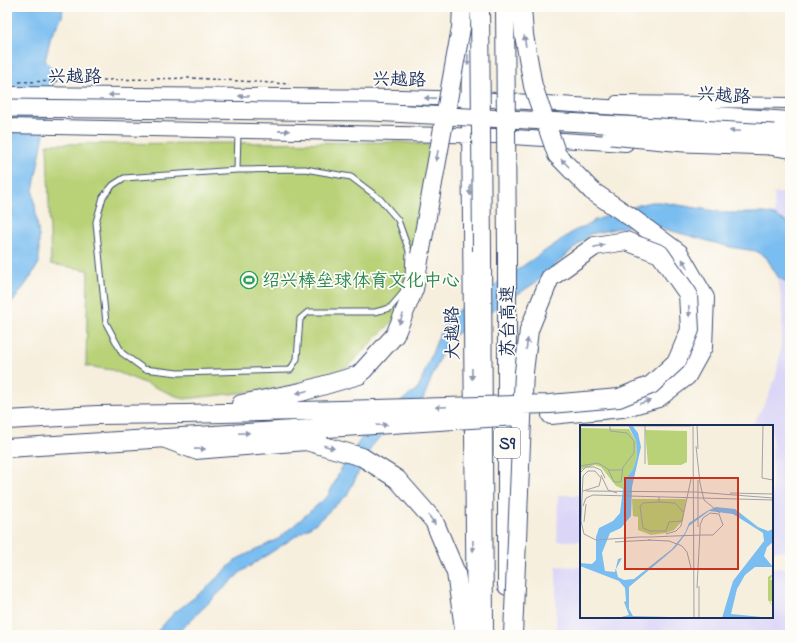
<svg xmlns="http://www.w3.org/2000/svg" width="797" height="642" viewBox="0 0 797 642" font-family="'Indie Flower','LXGW WenKai TC',sans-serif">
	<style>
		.built { fill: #dbd6f7 }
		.green { fill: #b9d278; stroke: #6a806b }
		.water { fill: #7abdf0; stroke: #4a76a7 }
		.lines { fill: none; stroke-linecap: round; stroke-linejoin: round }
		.service-casing { stroke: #3c4c71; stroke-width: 7 }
		.minor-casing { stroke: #3c4c71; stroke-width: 12 }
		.secondary-casing { stroke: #3c4c71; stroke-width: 16 }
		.trunk-casing { stroke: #3c4c71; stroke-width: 19 }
		.motorway-casing { stroke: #3c4c71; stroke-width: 20 }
		.path { stroke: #3c4c71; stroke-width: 1.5; stroke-dasharray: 3 3; stroke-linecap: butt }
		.service { stroke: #fff; stroke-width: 5 }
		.minor { stroke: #fff; stroke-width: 10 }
		.secondary { stroke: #fff; stroke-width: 14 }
		.trunk { stroke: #fff; stroke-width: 17 }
		.motorway { stroke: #fff; stroke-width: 18 }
		.trunk-bridge-casing { stroke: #3c4c71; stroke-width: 19; stroke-linecap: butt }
		.motorway-bridge-casing { stroke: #3c4c71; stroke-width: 20; stroke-linecap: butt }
		.trunk-bridge { stroke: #fff; stroke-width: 17 }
		.motorway-bridge { stroke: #fff; stroke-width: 18 }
		.oneway { fill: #8d97ae }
		.labels { text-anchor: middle; stroke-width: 3.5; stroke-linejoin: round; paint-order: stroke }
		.shield { fill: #fdfcf7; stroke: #5f6c8c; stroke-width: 1 }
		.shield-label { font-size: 17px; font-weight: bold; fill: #1b2f5e }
		.street-label { font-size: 18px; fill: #1b2f5e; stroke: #fdfcf7 }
		.leisure-label { font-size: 18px; fill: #27864d; stroke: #fdfcf7; text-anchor: start }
		.inset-river { fill: none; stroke: #7abdf0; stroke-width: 2 }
		.inset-road { fill: none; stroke: #9fa2ab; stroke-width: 1 }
		.view { fill: #c8321e; fill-opacity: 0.15; stroke: #c8321e; stroke-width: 2 }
		.inset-edge { fill: none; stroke: #1b2f5e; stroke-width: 2 }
	</style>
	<rect width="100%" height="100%" fill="#fdfcf7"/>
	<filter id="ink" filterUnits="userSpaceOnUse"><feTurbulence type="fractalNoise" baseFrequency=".025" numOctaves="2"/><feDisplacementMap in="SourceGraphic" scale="8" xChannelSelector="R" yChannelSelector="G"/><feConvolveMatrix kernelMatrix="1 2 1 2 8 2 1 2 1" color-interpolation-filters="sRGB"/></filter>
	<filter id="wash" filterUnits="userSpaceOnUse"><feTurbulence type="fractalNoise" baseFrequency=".012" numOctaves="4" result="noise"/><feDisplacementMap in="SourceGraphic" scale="16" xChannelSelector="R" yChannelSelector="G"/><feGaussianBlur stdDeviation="0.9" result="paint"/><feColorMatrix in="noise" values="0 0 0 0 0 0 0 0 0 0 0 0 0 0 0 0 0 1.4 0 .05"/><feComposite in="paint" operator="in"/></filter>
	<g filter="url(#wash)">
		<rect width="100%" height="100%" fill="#f7efde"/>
		<path class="built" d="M774,193H790V551H772V426H752L767,399L776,376L780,353L783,313L777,269Z
			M558,495H581V541H557Z
			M556,566L581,567V617H772V568H790V635H556Z"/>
		<path class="green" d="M401,142L428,145L432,153L407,291L394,320L347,367L284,388L184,399L112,370L86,366L88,270L51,264L47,144Z"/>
		<path class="water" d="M7,7H63L62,17L51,36L45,61L56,72L33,191L39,237V263L28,281L12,303L7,305Z
			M651,202H660L727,213H765L774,215L790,224V284L778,277L766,257L756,251L730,247L661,228L628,226L590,234L535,283L447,340L423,399L373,444L347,495L316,523L241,572L175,635H154L174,613L203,591L237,559L278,539L328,496L342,467L363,436L400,402L418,389L440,333L450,316L574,231L594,222L593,221L642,204Z"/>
	</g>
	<g filter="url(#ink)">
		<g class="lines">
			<defs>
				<path id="service" d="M237,170L305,169L351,177L380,199L398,220L409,251L408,277L402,294L390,308L375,312H308L300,319L297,359L290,370L178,373L144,369L122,353L106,323L96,222L103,197L113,185L124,178L237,170L238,131"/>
				<path id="minor" d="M616,101L790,103"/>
				<path id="secondary" d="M468,21L474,635
					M7,94L402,97L497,100L790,119
					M7,126L497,136L626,144"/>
				<path id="trunk" d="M774,133L790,134
					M770,146L790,149"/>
				<path id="motorway" d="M507,250V586
					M482,251L484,635
					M241,404L301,392L359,375L395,335L414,289L420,255
					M551,415L622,408L658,398L687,376L703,347L705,298L679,253L632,218L592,191
					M7,420L97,415L185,414L341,410
					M163,438L195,450L306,441L362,457L397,479L434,521L456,573L463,621L464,635
					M7,448L343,427"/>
			</defs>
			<use href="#service" class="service-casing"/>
			<use href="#minor" class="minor-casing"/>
			<use href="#secondary" class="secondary-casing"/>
			<use href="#trunk" class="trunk-casing"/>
			<use href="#motorway" class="motorway-casing"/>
			<path class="path" d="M19,82L192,78L289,84"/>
			<use href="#service" class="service"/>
			<use href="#minor" class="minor"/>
			<use href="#secondary" class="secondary"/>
			<use href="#trunk" class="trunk"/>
			<use href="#motorway" class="motorway"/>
			<defs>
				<path id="trunk-bridge" d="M7,108L372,112L774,133
					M611,136L684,143L770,146"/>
				<path id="motorway-bridge" d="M480,7L482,251
					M505,7L507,250
					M522,7L524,35L533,86L557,155L592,191
					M420,255L461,28L462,7
					M341,410L550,404L619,398L651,385L677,361L690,330L688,294L660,254L626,241L595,246L550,278L529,330L524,372L513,635
					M343,427L520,416"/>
			</defs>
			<use href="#trunk-bridge" class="trunk-bridge-casing"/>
			<use href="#motorway-bridge" class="motorway-bridge-casing"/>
			<use href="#trunk-bridge" class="trunk-bridge"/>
			<use href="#motorway-bridge" class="motorway-bridge"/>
		</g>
		<defs><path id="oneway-solid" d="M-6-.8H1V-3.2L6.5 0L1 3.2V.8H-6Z"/></defs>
		<g class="oneway">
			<use href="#oneway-solid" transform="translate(525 41) rotate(-99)"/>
			<use href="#oneway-solid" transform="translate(468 60) rotate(90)"/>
			<use href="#oneway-solid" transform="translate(114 95) rotate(-180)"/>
			<use href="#oneway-solid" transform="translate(244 96) rotate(-180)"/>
			<use href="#oneway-solid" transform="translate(430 98) rotate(-179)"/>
			<use href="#oneway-solid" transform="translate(284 131) rotate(1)"/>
			<use href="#oneway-solid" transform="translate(735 131) rotate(-177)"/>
			<use href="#oneway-solid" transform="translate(437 156) rotate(100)"/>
			<use href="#oneway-solid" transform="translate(565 163) rotate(-135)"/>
			<use href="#oneway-solid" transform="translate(470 190) rotate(89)"/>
			<use href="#oneway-solid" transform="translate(599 246) rotate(-14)"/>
			<use href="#oneway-solid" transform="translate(685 264) rotate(-120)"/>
			<use href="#oneway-solid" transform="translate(689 311) rotate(88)"/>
			<use href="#oneway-solid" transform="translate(401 319) rotate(112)"/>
			<use href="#oneway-solid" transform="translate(527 344) rotate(-82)"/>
			<use href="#oneway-solid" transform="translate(472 374) rotate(89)"/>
			<use href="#oneway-solid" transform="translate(302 392) rotate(166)"/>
			<use href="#oneway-solid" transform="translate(645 402) rotate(-16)"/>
			<use href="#oneway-solid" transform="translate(441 407) rotate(178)"/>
			<use href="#oneway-solid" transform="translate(382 425) rotate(-3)"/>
			<use href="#oneway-solid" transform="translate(244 433) rotate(-3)"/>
			<use href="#oneway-solid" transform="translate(329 447) rotate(16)"/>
			<use href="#oneway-solid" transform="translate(200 449) rotate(-1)"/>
			<use href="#oneway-solid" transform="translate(432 520) rotate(55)"/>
			<use href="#oneway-solid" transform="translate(473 546) rotate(89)"/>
		</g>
	</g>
	<defs>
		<symbol id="stadium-ring" viewBox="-11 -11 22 22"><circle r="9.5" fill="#fdfcf7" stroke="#2e9e5b" stroke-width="1.5"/><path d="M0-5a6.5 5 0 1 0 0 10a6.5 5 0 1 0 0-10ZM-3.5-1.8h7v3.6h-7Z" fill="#2e9e5b"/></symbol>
	</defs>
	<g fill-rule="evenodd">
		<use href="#stadium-ring" x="239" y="270" width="20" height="20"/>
	</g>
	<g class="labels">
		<rect class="shield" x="494" y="428" width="26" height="30" rx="3"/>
		<g class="shield-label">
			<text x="507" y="449">S9</text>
		</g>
		<g class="street-label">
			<text x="75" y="82">兴越路</text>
			<text transform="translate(399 79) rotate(1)" y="6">兴越路</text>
			<text transform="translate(724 95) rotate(4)" y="6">兴越路</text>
			<text transform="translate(507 321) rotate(-90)" y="6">苏台高速</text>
			<text transform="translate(452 333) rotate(-91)" y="6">大越路</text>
		</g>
		<g class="leisure-label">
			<text x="262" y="286">绍兴棒垒球体育文化中心</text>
		</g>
	</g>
	<g transform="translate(580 425)">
		<rect width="193" height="193" fill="#f7efde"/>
		<path d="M0,3L49,4L56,16L57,31L53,44L44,56L43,64L36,61L21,42L15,40L0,45ZM65,5L107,6V37L101,40H68ZM52,74H106L103,95L94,105L86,108L71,110L58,105V92L53,91ZM193,149L190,155H193V176H190L193,182L188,175V152Z" fill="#b9d278"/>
		<path d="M48,0H52L58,8L61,22L52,62L51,91L41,103L30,108L22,128L25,146L35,147L38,134L42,133L36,144L38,152L44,155L54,154L92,124L105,108L109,98L127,86L136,82L155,84L178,102L188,106L193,104V117L187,122L184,131L193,142H175L165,150L157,164L151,189L193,193H142L153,156L184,116L183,108L153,89L129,86L109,101L105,110L95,123L49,162V184L54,193L41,192L49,190L44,177L46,176L45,163L39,156L0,141V138L12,139L16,135V112L19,103L33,96L40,88L44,56L53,44L57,31L56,16Z" fill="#7abdf0"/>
		<path class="inset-river" d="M53,192L90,193"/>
		<path class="inset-road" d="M113,0L114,193M117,0L118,24M183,0L182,53L193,55M0,1H111M65,1V39M116,21L120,58L124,75L140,88M0,41L18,38L28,44L34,57H41L43,42L54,28V16L47,8L30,6V1M28,45H42M0,48L6,42H14L21,45L25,53M21,50L28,65L37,68M118,55V102M3,66L19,61L21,53L15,46H8L3,51L1,96L4,109L16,115L59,112H72L94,111L123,110H133L143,100L139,89L130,88L123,93L120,100V106L117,163M6,66L116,67L193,73M150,68L193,69M79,72V77L63,78L60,81L63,103L70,106H86L89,97L102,96M79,77L95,78L103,87M3,81L6,73L13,70L193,75M4,97L6,79M86,109L96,106L101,101L111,54M68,115L89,116L102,121L107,127L111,143M35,117L71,115M119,161V193"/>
		<path class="view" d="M45,53H158V144H45Z"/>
		<rect width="193" height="193" class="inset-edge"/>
	</g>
	<rect width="797" height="642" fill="none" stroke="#fdfcf7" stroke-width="24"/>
</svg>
